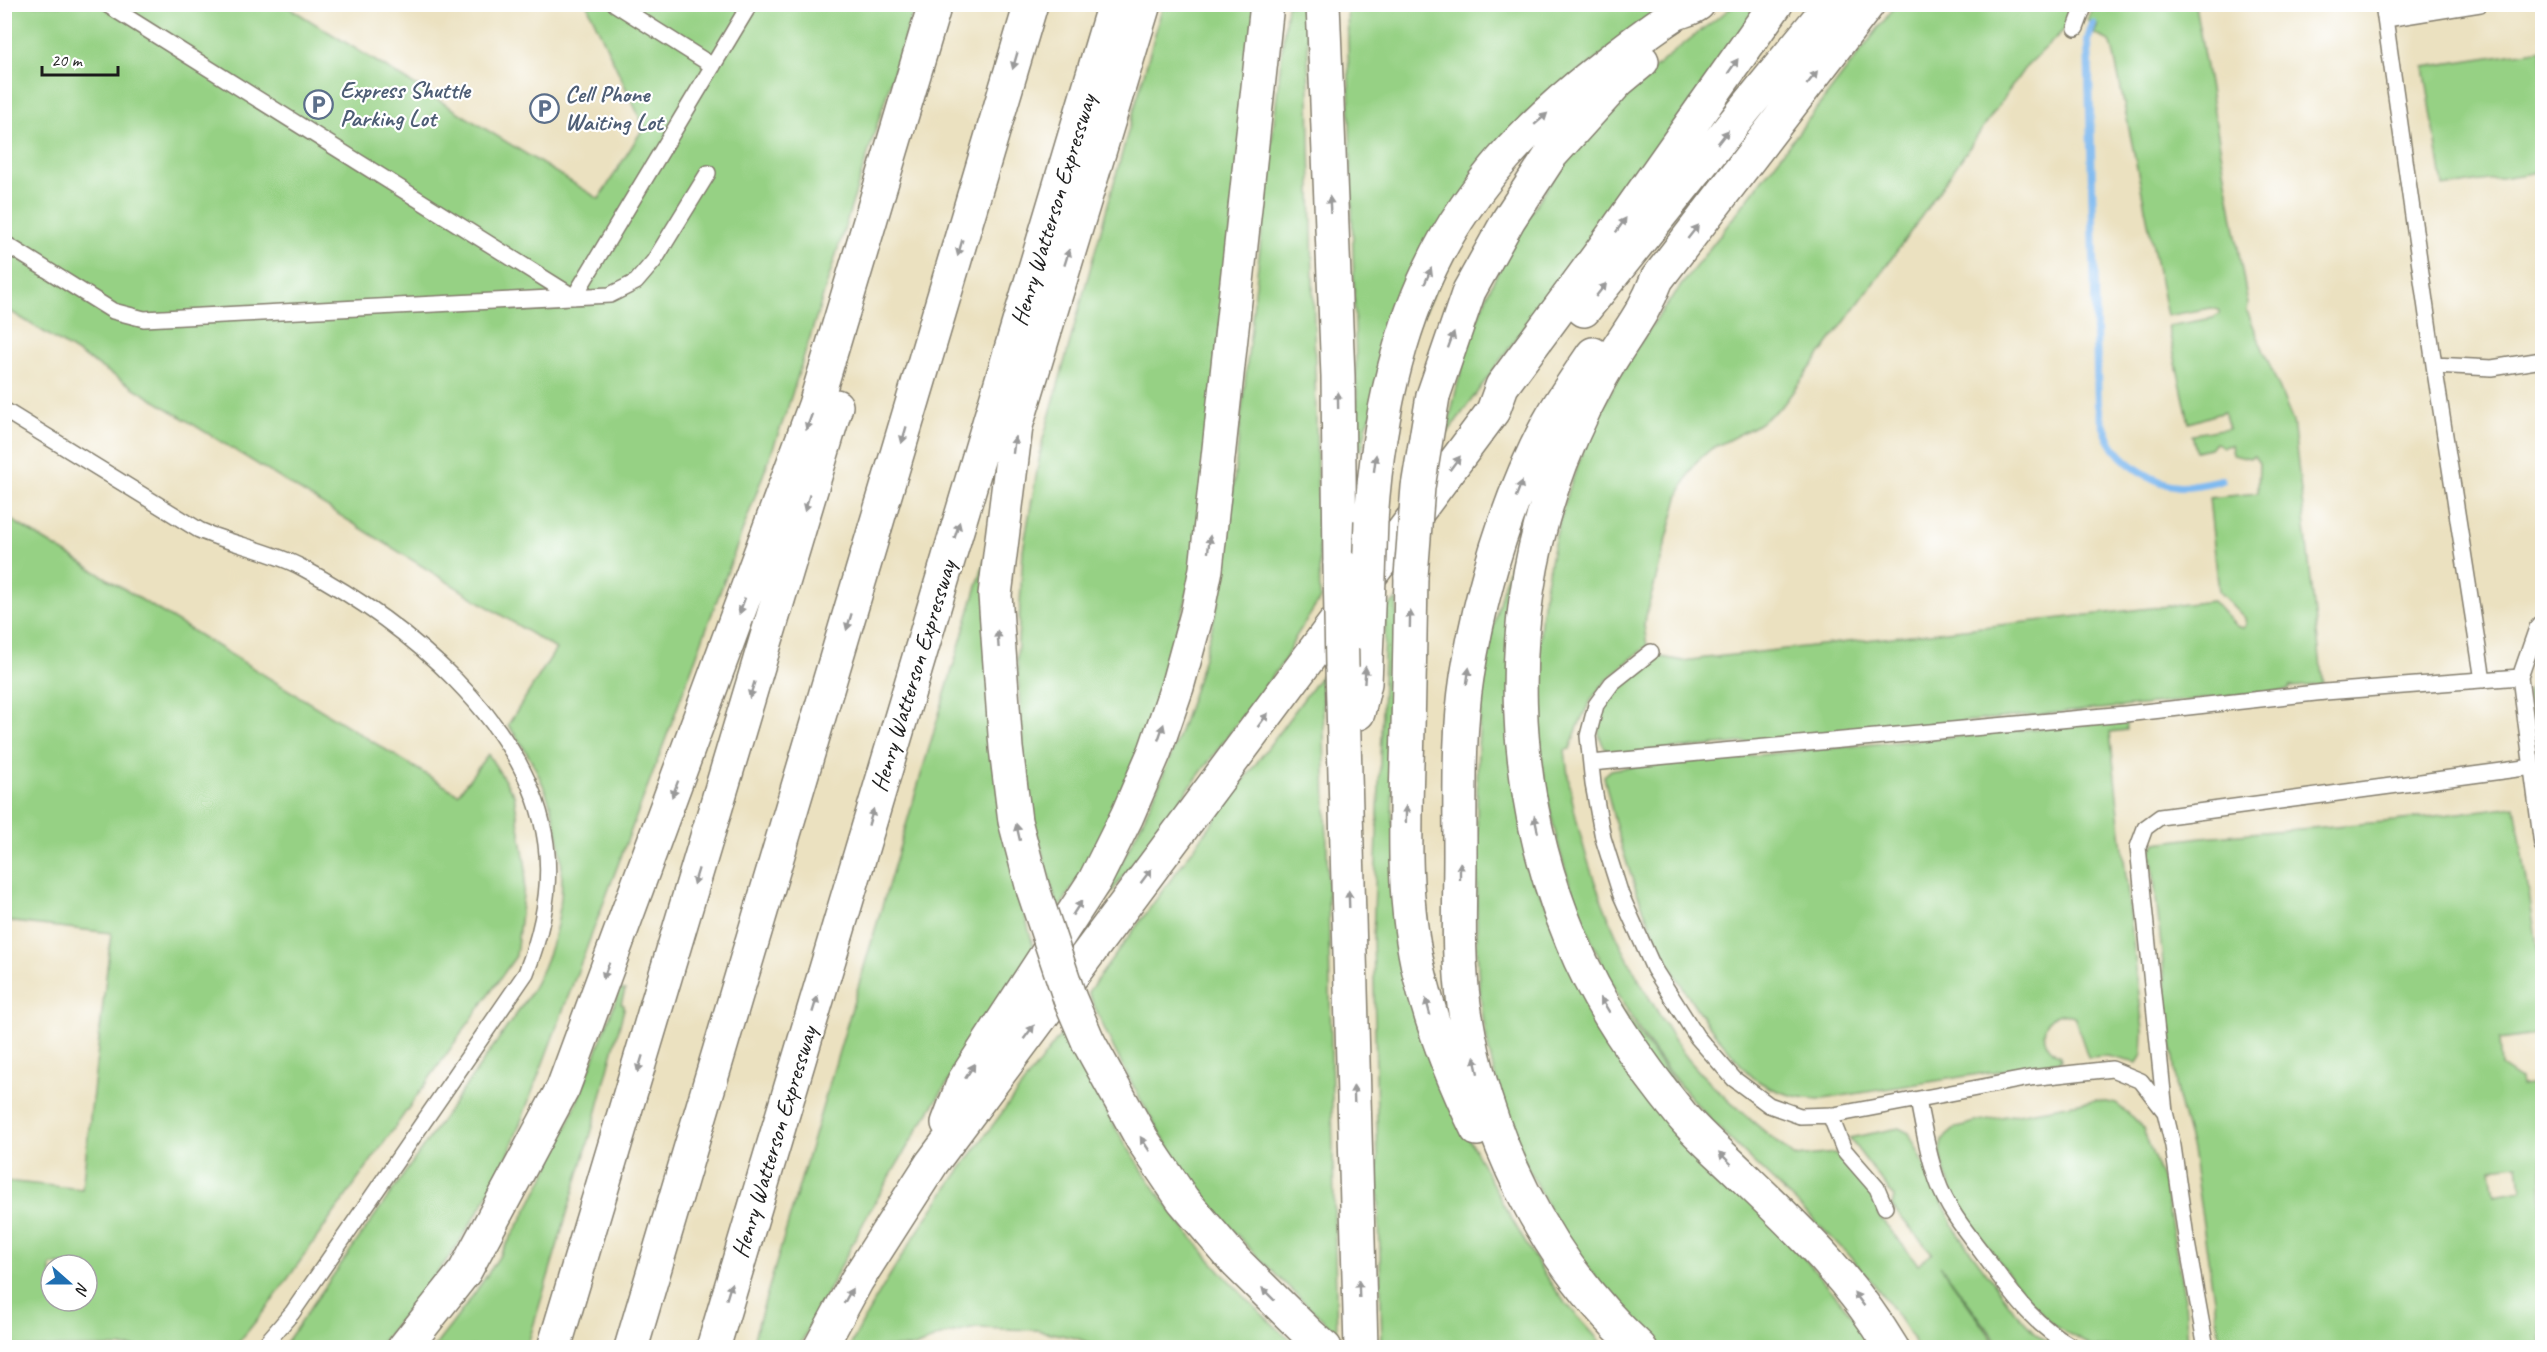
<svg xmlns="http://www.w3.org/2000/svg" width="2547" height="1352" viewBox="0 0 2547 1352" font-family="Caveat,sans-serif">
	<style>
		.green { fill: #96d184; stroke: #597650; stroke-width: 1.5; fill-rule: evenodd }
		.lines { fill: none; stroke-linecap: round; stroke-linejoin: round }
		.stream { stroke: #7fbaf0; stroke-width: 8 }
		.service-casing { stroke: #847e6e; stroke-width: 18 }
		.motorway-casing { stroke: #847e6e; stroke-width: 36 }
		.service { stroke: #fff; stroke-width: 15 }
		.motorway { stroke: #fff; stroke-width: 33 }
		.motorway-bridge-casing { stroke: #847e6e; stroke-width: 36; stroke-linecap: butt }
		.motorway-bridge { stroke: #fff; stroke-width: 33 }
		.oneway { fill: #999 }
		.labels { text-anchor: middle; stroke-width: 4.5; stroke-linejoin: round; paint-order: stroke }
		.service-label { font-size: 24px; font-weight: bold; fill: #4e5e75; stroke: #fff; text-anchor: start }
		.street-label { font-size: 24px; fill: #1c1c1c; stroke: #fff }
	</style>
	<rect width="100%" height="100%" fill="#fff"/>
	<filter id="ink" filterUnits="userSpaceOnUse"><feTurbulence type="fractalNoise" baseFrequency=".0167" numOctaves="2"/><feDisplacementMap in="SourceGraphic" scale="12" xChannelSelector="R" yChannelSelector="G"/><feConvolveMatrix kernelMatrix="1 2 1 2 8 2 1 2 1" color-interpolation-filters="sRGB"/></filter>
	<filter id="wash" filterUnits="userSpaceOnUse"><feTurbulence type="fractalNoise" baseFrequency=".008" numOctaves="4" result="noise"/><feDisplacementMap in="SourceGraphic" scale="24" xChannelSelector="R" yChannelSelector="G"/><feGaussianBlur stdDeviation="1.35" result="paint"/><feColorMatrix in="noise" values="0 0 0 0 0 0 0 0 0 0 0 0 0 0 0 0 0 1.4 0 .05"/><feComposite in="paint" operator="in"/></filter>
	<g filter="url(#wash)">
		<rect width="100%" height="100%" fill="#ebe1c0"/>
		<path class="green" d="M4,5H285L599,199L644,127L587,5H915L786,413L672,722L509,1153L483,1204L454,1251L378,1347H283L528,997C581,908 570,807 508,725L556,649L5,308Z
			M1163,5H1256L1193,572L1161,699L1095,851L1058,911L1031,811L1023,759L1017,659L1023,550L1042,443Z
			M1287,5H1307L1320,599L1295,638L1286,658L1108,897L1104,894C1161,796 1200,690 1223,579Z
			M1347,5H1665L1523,117L1367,424L1362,450H1358Z
			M1735,5H1760L1569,272L1561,277L1446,435C1454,401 1460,367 1472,334C1501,248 1563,153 1629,91C1662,60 1698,32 1735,5Z
			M1896,5H2079L2073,21L2024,69L1900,247L1783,405L1759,424L1711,449L1695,463L1679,494L1648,608L1644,625L1647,646C1602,682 1588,693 1570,749L1565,750C1574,842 1608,931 1656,1009C1666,1026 1676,1044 1688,1059C1719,1096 1759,1126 1795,1157L1835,1153L1868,1186L1876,1203L1879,1216L1918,1264L1932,1253L1892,1207L1894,1197L1849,1138L1899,1128L1909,1133L1958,1234L2016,1313L2034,1332L2055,1347H2001L1940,1265L1998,1347H1917C1852,1231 1731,1161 1655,1053C1516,855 1498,599 1614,386C1644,330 1685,281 1723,231C1781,155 1839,80 1896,5Z
			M2093,5H2195L2248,304L2247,311L2293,421L2323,685L2290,687L2289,690L2205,699L1610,755C1608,750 1604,747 1602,743C1585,703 1632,676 1657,656L1683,661L1706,658L2213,601L2236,626L2243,628L2246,625L2245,618L2219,592L2209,498L2258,493L2259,463L2254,456L2249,458L2233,454L2231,445L2222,447L2215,442L2210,448L2196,451L2192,434L2229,428L2224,412L2189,423L2168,326L2213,318L2219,314V310L2211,308L2167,316L2113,50L2110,41L2094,34L2098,25L2087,20Z
			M2542,49V195L2539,172L2443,187L2424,67Z
			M1528,509L1532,510L1540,894L1768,1215L1879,1347H1659C1559,1256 1493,1127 1480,992C1475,945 1477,898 1477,851C1477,791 1476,730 1485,671C1493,615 1510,562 1528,509Z
			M5,516L458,794L488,754L514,795L526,869L516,956L272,1301L235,1347H5V1181L82,1189L111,933L5,921ZM51,1265H87V1301H51Z
			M985,559L1022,904L1034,949L918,1129L869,1212L799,1347L751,1348Z
			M1397,599L1392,822L1466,1133L1503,1204L1542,1271L1563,1300L1605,1347L1382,1348L1373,937L1386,608Z
			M1322,674C1330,894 1331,1113 1337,1333C1285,1284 1231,1235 1189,1177C1148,1119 1116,1057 1088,992Z
			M2542,679V714L2540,715V718H2542V789L2527,691Z
			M2126,720L2127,730L2110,732L2143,1031L2142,1055L2137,1063L2107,1056L2088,1057L2074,1016C2043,1005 2033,1043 2060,1056L2061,1061L1823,1099C1799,1099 1779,1094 1758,1081C1743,1071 1733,1054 1721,1041C1658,964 1624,872 1604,776L1611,770L1621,768Z
			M2515,806L2542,976V1034L2499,1040L2501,1066L2520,1079L2521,1086L2531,1085L2541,1093L2542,1347H2221L2192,1150L2177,1094L2151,851L2156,843L2202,837L2395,821ZM2518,1165L2521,1190L2495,1195L2491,1168Z
			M620,989L625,990L621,1004L624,1005V1009L592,1130L527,1347H434C479,1291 520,1229 551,1163C577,1106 598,1047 620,989Z
			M1065,1029C1076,1051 1085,1074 1097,1095C1148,1189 1217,1279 1299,1347H1101L1076,1338L1036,1330L976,1328L940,1336L915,1347L849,1348C908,1233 988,1131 1065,1029Z
			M2096,1100L2116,1104L2134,1118L2143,1129L2164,1184L2185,1300L2188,1347H2093L2052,1325L2021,1290L1962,1213L1945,1174L1940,1150L1942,1140L1957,1127L1979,1121Z"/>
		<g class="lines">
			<path class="stream" d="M2093,24L2088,39L2098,405C2101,418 2104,430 2110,441C2121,463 2155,484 2179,486C2193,487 2208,483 2221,480"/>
		</g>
	</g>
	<g filter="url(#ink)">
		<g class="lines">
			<defs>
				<path id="service" d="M106,4L574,297L750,4
					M615,4L713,66
					M2383,4L2434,365L2492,368L2542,360
					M2386,19L2480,4
					M2076,28L2085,4
					M4,243L113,311L144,319L610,295L636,282L654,261L708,173
					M2434,365L2483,680
					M4,410L199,530C231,544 271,551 301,567C403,621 530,723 546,844C552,889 542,932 526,973L292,1313L262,1348
					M2542,622L2537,628L2520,677L2542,845
					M1651,652L1612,683L1596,705L1588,736L1593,784L1603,838L1621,895L1654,969L1697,1037L1734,1079L1769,1105L1800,1116L1834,1115L2030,1078L2112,1069L2141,1081L2165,1112L2173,1146L2186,1237L2206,1348
					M1591,763L2125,714L2325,692L2520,677
					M1918,1100C1923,1127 1928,1154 1937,1180C1946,1206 1963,1228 1980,1250C2011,1291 2027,1320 2074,1348
					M2165,1112L2138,847L2145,828L2160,817L2532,767
					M1830,1115L1844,1150L1877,1188L1885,1207"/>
				<path id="motorway" d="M1323,4L1338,376L1340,564
					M1868,4L1657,279C1645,311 1630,329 1612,358C1592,391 1575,427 1561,463C1502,617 1508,789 1572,941C1598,1005 1639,1063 1683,1117C1701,1138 1724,1157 1744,1177C1801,1232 1850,1278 1892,1348
					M1584,310L1746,108L1831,4
					M1593,354C1578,376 1562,399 1549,422C1507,501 1481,589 1467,677C1458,735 1460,796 1460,854C1460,904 1457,955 1464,1005C1483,1133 1543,1260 1640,1348
					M1433,396L1469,291L1509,219L1551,155L1619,80L1642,61
					M1371,521C1378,413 1402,299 1465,208C1500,156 1547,110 1597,71C1621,52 1647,32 1673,15C1681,10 1690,10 1698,4
					M1411,576C1410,639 1409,701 1407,763C1405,835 1403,906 1420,976C1433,1030 1453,1080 1477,1129
					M1342,667L1361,1348
					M1358,713L1365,683L1367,634
					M1033,889L1015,821L1006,748L995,595L1016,426L1144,4
					M1088,1041L1142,1139L1183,1200L1236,1262L1310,1335L1325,1348
					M948,1123L964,1081L1095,880L1127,816L1155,751L1177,687L1197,614L1206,569L1267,4
					M404,1348L465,1271L563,1088L815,405L935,4
					M554,1348L836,406
					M631,1348L1031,4
					M713,1348L1114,4
					M820,1348L857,1280L932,1163L1493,411L1502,386L1601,252L1776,4"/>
			</defs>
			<use href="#service" class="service-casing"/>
			<use href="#motorway" class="motorway-casing"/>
			<use href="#service" class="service"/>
			<use href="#motorway" class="motorway"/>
			<defs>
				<path id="motorway-bridge" d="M1340,564L1342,667
					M1411,576L1418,487L1433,396
					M1367,634L1371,521
					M1033,889L1070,999L1088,1041"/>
			</defs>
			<use href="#motorway-bridge" class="motorway-bridge-casing"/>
			<use href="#motorway-bridge" class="motorway-bridge"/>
		</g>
		<defs><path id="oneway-solid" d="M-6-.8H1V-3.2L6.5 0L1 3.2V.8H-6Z" transform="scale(1.5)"/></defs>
		<g class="oneway">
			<use href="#oneway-solid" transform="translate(1015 61) rotate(106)"/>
			<use href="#oneway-solid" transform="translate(1733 66) rotate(-55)"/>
			<use href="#oneway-solid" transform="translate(1812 78) rotate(-52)"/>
			<use href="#oneway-solid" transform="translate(1541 119) rotate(-41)"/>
			<use href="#oneway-solid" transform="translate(1723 137) rotate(-52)"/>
			<use href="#oneway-solid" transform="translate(1330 205) rotate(-93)"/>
			<use href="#oneway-solid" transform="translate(1621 225) rotate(-55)"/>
			<use href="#oneway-solid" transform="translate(1693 232) rotate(-52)"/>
			<use href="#oneway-solid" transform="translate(960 248) rotate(106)"/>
			<use href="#oneway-solid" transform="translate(1067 257) rotate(-73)"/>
			<use href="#oneway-solid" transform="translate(1428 276) rotate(-67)"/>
			<use href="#oneway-solid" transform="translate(1601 290) rotate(-51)"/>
			<use href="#oneway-solid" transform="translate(1451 340) rotate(-70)"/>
			<use href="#oneway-solid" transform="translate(1338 400) rotate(-91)"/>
			<use href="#oneway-solid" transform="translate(809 422) rotate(110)"/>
			<use href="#oneway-solid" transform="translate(904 435) rotate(106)"/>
			<use href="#oneway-solid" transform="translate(1014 445) rotate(-83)"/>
			<use href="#oneway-solid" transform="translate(1375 463) rotate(-83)"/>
			<use href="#oneway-solid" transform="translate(1455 463) rotate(-53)"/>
			<use href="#oneway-solid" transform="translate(1519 489) rotate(-69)"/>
			<use href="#oneway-solid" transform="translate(807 503) rotate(107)"/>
			<use href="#oneway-solid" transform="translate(957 530) rotate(-73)"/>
			<use href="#oneway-solid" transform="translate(1209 544) rotate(-83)"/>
			<use href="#oneway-solid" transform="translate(742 606) rotate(110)"/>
			<use href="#oneway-solid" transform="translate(1410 619) rotate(-89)"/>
			<use href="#oneway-solid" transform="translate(849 622) rotate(107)"/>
			<use href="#oneway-solid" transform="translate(998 639) rotate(-94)"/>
			<use href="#oneway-solid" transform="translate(1365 675) rotate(-86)"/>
			<use href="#oneway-solid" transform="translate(1468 676) rotate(-82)"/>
			<use href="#oneway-solid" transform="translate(752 690) rotate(107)"/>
			<use href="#oneway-solid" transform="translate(1263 720) rotate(-53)"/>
			<use href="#oneway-solid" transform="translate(1161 732) rotate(-71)"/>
			<use href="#oneway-solid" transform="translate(675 789) rotate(111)"/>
			<use href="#oneway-solid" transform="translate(1406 814) rotate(-89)"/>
			<use href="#oneway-solid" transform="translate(871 817) rotate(-73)"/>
			<use href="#oneway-solid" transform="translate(1536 824) rotate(-102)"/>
			<use href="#oneway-solid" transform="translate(1018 832) rotate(-103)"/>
			<use href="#oneway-solid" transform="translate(1460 871) rotate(-90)"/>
			<use href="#oneway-solid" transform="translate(1146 876) rotate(-53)"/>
			<use href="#oneway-solid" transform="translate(696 877) rotate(107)"/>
			<use href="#oneway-solid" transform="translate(1349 899) rotate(-92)"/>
			<use href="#oneway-solid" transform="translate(1077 908) rotate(-57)"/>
			<use href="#oneway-solid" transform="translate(606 971) rotate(111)"/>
			<use href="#oneway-solid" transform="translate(815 1004) rotate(-73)"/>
			<use href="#oneway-solid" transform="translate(1605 1005) rotate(-121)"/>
			<use href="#oneway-solid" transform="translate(1428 1007) rotate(-105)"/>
			<use href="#oneway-solid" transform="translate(1029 1032) rotate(-53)"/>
			<use href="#oneway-solid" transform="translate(640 1064) rotate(107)"/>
			<use href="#oneway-solid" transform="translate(1476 1065) rotate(-103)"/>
			<use href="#oneway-solid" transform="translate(970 1071) rotate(-57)"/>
			<use href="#oneway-solid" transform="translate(1354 1094) rotate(-92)"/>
			<use href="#oneway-solid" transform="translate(1145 1144) rotate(-123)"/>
			<use href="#oneway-solid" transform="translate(1725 1158) rotate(-136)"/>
			<use href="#oneway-solid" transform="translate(1359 1289) rotate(-92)"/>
			<use href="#oneway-solid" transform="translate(729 1291) rotate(-73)"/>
			<use href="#oneway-solid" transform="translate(1268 1294) rotate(-135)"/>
			<use href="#oneway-solid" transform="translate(848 1296) rotate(-61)"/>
			<use href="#oneway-solid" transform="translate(1859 1299) rotate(-127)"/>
		</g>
	</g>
	<defs>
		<symbol id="parking-ring" viewBox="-11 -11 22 22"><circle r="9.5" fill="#fff" stroke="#5c6f8a" stroke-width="1.5"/><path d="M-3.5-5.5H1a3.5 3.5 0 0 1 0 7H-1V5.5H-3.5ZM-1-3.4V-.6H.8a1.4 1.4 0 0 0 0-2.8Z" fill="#5c6f8a"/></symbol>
	</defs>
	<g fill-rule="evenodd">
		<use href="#parking-ring" x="302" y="88" width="33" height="33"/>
		<use href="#parking-ring" x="528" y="92" width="33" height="33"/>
	</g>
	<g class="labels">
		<g class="service-label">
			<text x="340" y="98">Express Shuttle<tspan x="340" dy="28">Parking Lot</tspan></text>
			<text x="565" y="102">Cell Phone<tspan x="565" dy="28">Waiting Lot</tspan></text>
		</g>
		<g class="street-label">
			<text transform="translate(1053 210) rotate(-73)" y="8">Henry Watterson Expressway</text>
			<text transform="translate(913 676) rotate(-73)" y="8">Henry Watterson Expressway</text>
			<text transform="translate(774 1142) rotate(-73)" y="8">Henry Watterson Expressway</text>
		</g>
	</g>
	<rect width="2547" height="1352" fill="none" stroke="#fff" stroke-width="24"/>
	<g transform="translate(69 1283) rotate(111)"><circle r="28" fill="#ffffff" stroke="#a4a4a4" stroke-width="1.5"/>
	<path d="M0-4.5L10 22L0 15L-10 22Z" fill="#1f6fb2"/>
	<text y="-9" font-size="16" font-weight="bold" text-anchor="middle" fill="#1c1c1c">N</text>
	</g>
	<path d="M42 66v9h76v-9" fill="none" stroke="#1c1c1c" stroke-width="3"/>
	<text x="51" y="66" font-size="18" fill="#1c1c1c" stroke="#ffffff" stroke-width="4.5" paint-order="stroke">20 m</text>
</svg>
